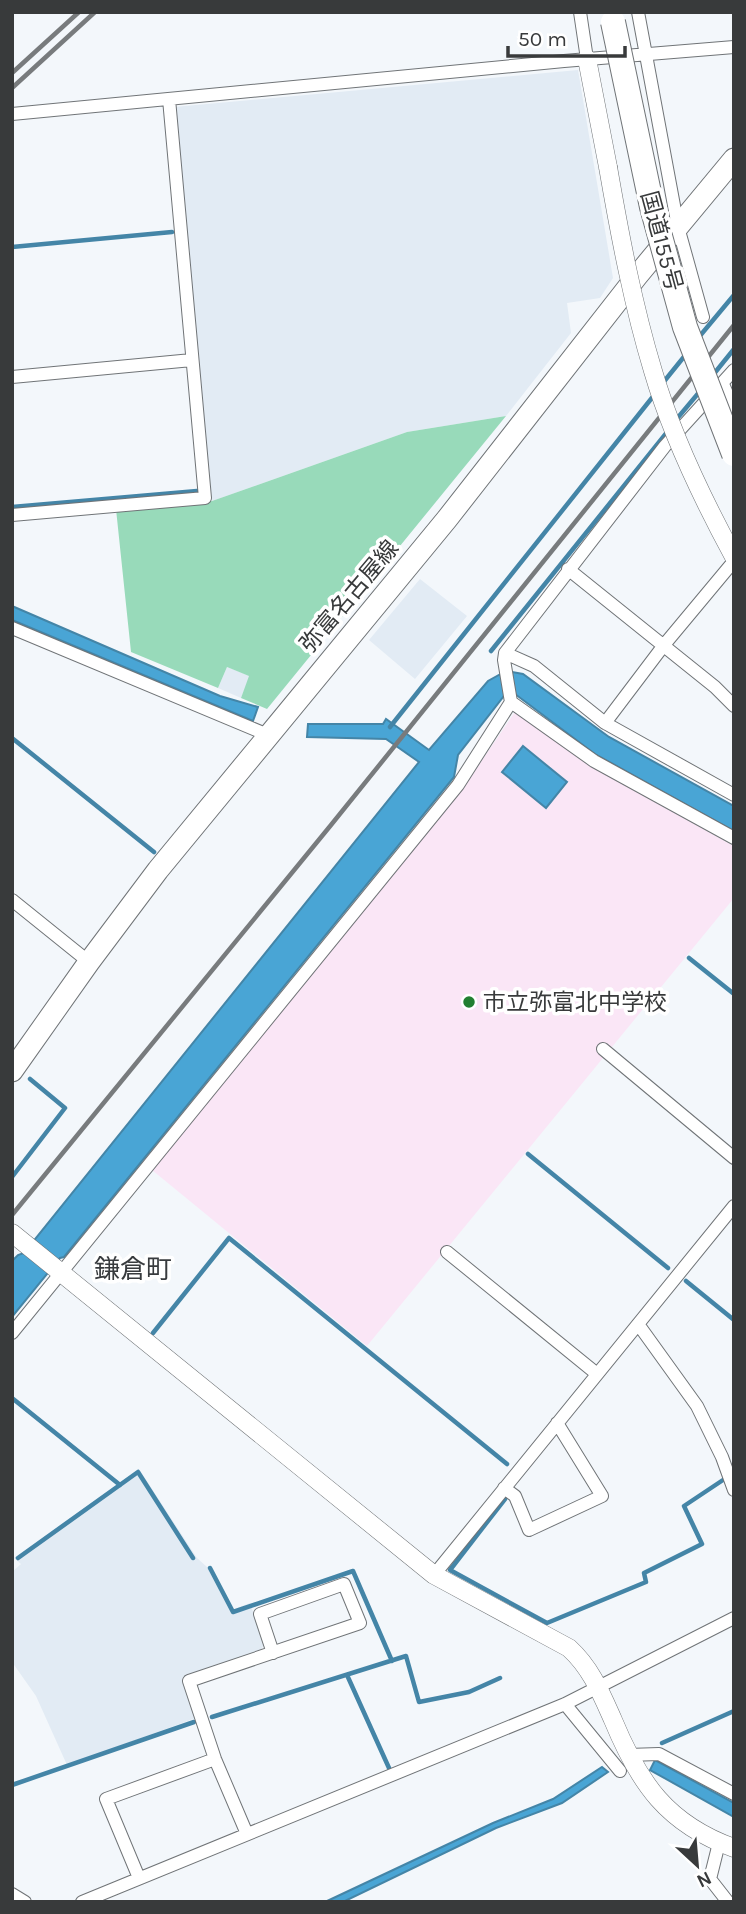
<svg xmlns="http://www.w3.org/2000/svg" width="746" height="1914" viewBox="0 0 746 1914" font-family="Karla,'Noto Sans JP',sans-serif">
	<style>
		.built { fill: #e2ebf4 }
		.education { fill: #fae6f6 }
		.green { fill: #98daba }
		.water { fill: #49a5d5; stroke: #4485a7; stroke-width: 2 }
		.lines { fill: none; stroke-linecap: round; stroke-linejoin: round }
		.stream { stroke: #4485a7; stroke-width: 4.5 }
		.street-casing { stroke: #707477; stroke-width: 14 }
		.secondary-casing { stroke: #707477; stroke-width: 19 }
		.primary-casing { stroke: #707477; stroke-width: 23 }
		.street { stroke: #fff; stroke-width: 12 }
		.secondary { stroke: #fff; stroke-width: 18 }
		.primary { stroke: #fff; stroke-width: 21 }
		.rail { stroke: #787b7d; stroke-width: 4.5 }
		.secondary-bridge-casing { stroke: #707477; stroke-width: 19; stroke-linecap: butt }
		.highway-bridge-casing { stroke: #707477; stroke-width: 26; stroke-linecap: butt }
		.secondary-bridge { stroke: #fff; stroke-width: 18 }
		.highway-bridge { stroke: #fff; stroke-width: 24 }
		.poi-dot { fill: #217f31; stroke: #fff; stroke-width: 2.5 }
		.labels { text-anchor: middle; stroke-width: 7; stroke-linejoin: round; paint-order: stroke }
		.street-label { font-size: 23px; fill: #383a3b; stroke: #fff }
		.poi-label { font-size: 23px; fill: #383a3b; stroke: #fff; text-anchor: start }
		.quarter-label { font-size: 26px; fill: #383b3e; stroke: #fff }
	</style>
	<rect width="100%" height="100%" fill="#f3f7fb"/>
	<path class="built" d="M578,70L613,278L600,298L567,303L571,333L506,416L407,432L212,501L174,107Z
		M420,579L467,616L415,679L369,640Z
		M227,667L250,676L241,698L218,688Z
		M139,1469L197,1558L207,1567L230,1611L250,1603L264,1643L261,1651L183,1677L196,1718L67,1765L36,1696L12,1662V1572L21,1564L14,1558Z"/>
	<path class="education" d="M515,712L590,766L734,846V898L367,1346L152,1170L463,788Z"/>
	<path class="green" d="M506,416L267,709L241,698L249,676L227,667L218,688L131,652L116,509L212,501L407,432Z"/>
	<path class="water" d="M12,606L220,696L258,707L253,721L12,620Z
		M506,671L523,674L609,737L734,806V831L595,754L515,694L504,696L458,755L454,777L64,1257L60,1258L12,1317V1261L18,1255L24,1253L419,762L386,739L307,737L308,724H383L386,719L429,750L488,681Z
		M523,746L567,782L546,808L502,772Z
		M655,1760L734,1803V1817L650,1770Z
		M602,1767L608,1772L562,1803L496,1828L343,1902H325L493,1823L553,1799Z"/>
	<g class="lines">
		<path class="stream" d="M12,247L172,232
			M699,337L734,295
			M713,375L734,349
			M662,384L687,353
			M675,421L701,390
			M12,507L197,491
			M491,651L668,431
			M390,727L655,394
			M12,738L154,852
			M689,958L734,994
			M528,1154L668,1268
			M12,1177L65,1108L30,1079
			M686,1281L734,1320
			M153,1333L229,1238L507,1464
			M12,1398L120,1485
			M505,1499L450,1570L547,1623L646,1582L644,1573L702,1544L684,1506L723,1480
			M18,1558L138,1472L193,1558
			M210,1568L233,1612L353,1571L392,1661
			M347,1675L389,1768
			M212,1717L406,1656L419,1702L469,1692L500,1678
			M662,1743L734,1711
			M12,1785L194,1722"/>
		<defs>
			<path id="street" d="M580,12L587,59
				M638,12L678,227L703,317
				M12,114L564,61L734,47
				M734,370L665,446L505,653L504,660L511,702L594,761L734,838
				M12,377L192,360
				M723,384L734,410
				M12,515L205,498L169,99
				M568,569L715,687L734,706
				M12,628L268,735
				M505,653L534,666L605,723L664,645L734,561
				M605,723L734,795
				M12,900L89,962
				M603,1049L734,1158
				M447,1252L597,1374
				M638,1324L697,1406L722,1457L734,1490
				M12,1333L458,785L511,702
				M504,1488L515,1496L529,1530L602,1496L557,1423
				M434,1575L734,1206
				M565,1704L620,1771
				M628,1755L659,1754L734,1794
				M247,1834L215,1759L189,1681L360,1623L344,1584L260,1614L273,1653
				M719,1843L710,1879L728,1902
				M139,1878L106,1799L215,1759
				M12,1894L25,1902
				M82,1902L565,1704L734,1618"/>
			<path id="secondary" d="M587,59L608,167
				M12,1233L434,1575L569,1648C591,1668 601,1693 613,1720C639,1783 667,1824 734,1848"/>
			<path id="primary" d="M12,1071L89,962L158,870L447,519L637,276L734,159"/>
		</defs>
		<use href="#street" class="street-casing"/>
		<use href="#secondary" class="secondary-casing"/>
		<use href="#primary" class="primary-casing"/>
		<use href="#street" class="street"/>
		<use href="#secondary" class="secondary"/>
		<use href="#primary" class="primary"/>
		<path class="rail" d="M12,73L79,12
			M12,88L95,12
			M12,1215L331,825L734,325"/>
		<defs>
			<path id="secondary-bridge" d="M608,167C620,236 633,305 653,371C672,436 702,498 734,557"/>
			<path id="highway-bridge" d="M613,22L652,207L685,327L734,454"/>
		</defs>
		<use href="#secondary-bridge" class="secondary-bridge-casing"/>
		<use href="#highway-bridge" class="highway-bridge-casing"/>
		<use href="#secondary-bridge" class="secondary-bridge"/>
		<use href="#highway-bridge" class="highway-bridge"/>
	</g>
	<circle class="poi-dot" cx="469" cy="1002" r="7"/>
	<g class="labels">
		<g class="street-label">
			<text transform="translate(662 241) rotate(75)" y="8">国道155号</text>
			<text transform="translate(349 596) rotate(-50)" y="8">弥富名古屋線</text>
		</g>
		<g class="poi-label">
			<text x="483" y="1010">市立弥富北中学校</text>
		</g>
		<g class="quarter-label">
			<text x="133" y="1278">鎌倉町</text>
		</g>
	</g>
	<rect width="746" height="1914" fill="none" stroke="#383a3b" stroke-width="28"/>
	<g transform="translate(697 1865) rotate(154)" stroke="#ffffff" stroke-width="5" paint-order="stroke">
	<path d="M0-5L12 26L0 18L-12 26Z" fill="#383a3b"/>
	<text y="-10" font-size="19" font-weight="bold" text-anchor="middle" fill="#383a3b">N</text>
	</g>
	<path d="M508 46v10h117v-10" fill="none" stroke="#383a3b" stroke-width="3.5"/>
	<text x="518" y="46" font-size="21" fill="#383a3b" stroke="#ffffff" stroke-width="5" paint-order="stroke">50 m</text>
</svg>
